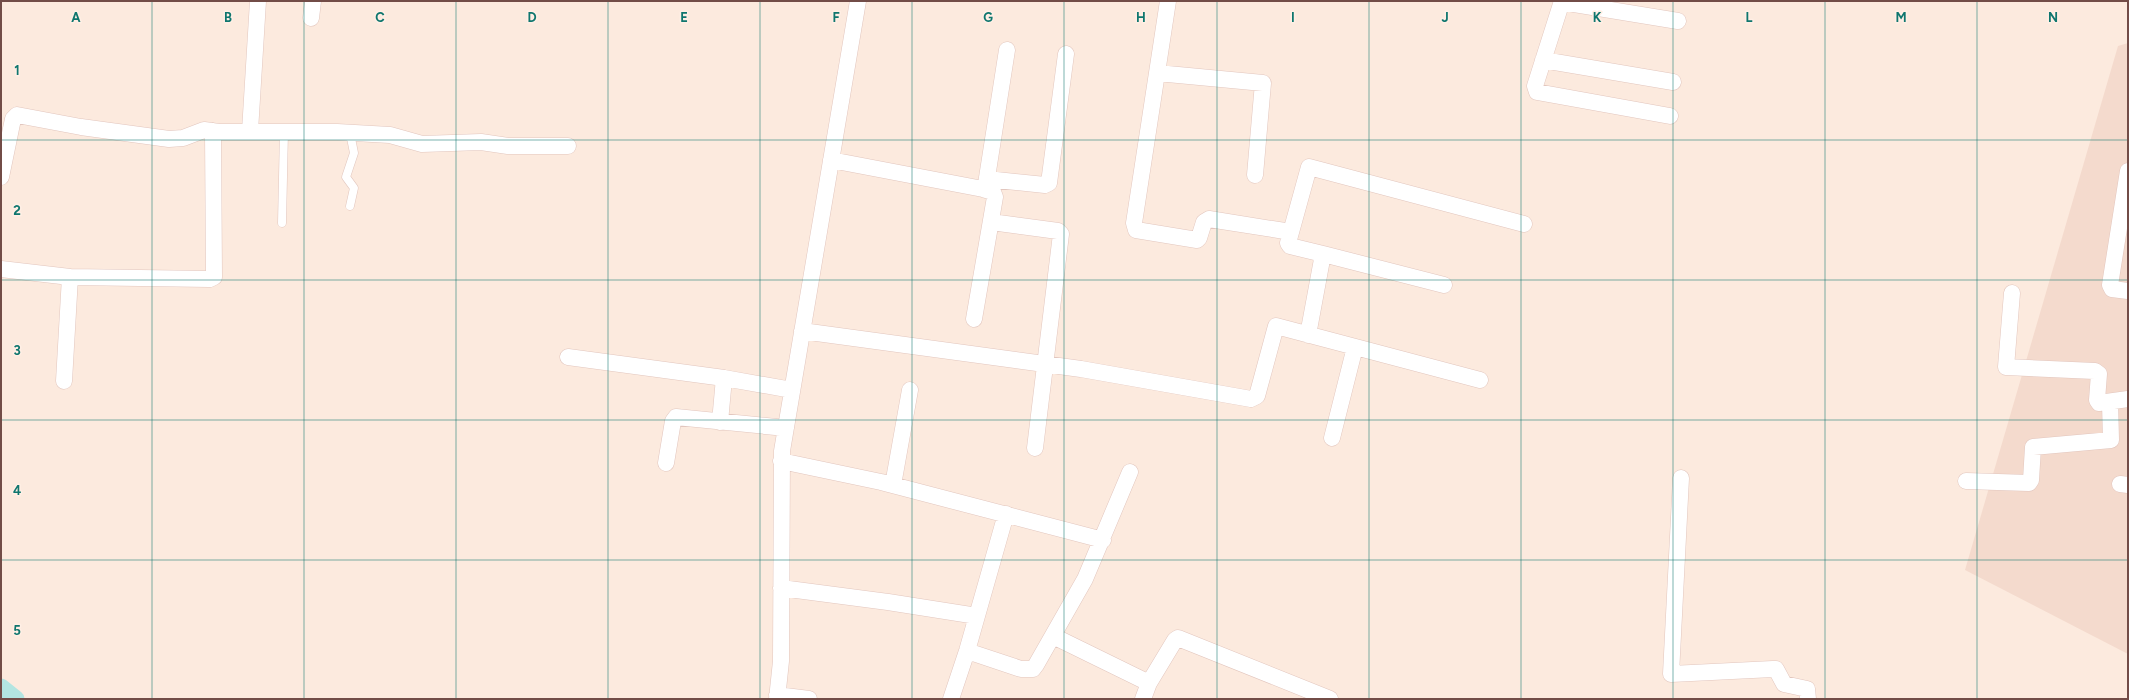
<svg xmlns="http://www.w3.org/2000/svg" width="2129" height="700" viewBox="0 0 2129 700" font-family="Figtree,sans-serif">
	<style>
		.residential { fill: #f4dacd }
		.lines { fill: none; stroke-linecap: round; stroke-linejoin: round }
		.canal { stroke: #b3e5e1; stroke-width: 17 }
		.service-casing { stroke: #e2c6be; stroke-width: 9 }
		.minor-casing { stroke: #e2c6be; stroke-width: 17 }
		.service { stroke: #fff; stroke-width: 8 }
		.minor { stroke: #fff; stroke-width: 16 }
		.grid { fill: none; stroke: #0f766e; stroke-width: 1; stroke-opacity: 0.55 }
		.grid-label { font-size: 13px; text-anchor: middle; font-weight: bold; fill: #0f766e; stroke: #ffefe5; stroke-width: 3; stroke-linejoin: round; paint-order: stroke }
	</style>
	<rect width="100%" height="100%" fill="#fceade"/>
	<path class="residential" d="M2128,43V654L1965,570L2118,46Z"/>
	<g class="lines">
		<path class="canal" d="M1,687L16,699"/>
		<defs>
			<path id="service" d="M350,133L354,153L346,177L354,188L350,206
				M282,223L284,131"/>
			<path id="minor" d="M1168,1L1134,223L1136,230L1197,240L1199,238L1204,222L1209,219L1291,232
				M1562,1L1535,86L1537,92L1670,116
				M1562,2L1678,21
				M311,18L313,1
				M1543,60L1673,82
				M1157,73L1263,83L1255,175
				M250,131L258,1
				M831,160L983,189L986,184L1007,50
				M2128,171L2110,285L2112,289L2128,291
				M1,177L13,119L17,115L81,127L169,139L183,138L204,130L219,132H337L390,135L422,144L481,142L508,146H568
				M987,179L1045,185L1049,183L1066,54
				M991,222L1058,231L1061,234L1035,448
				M1323,254L1444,285
				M1,269L70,277
				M2012,293L2006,367L2095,371L2099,374L2097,400L2099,403L2128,399
				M974,319L995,197L993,192L983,189
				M802,331L1081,369L1251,399L1257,396L1276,326L1480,380
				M1308,335L1323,254L1290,246L1288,243L1309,167L1524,224
				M568,357L724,378L792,390
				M64,381L70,277L210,279L214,277L213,131
				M720,422L724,378
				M1332,438L1355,347
				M781,461L881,482L1103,540
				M666,463L673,421L676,417L786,428
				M1681,478L1671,674L1773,669H1776L1784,684L1807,689L1808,699
				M1966,481L2029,483L2031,480L2033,447L2111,440L2110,402
				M2120,484L2128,485
				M893,485L910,390
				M781,588L888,602L977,616
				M1053,636L1149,683L1175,640L1178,638L1330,699
				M967,651L1021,669H1033L1036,665L1085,579L1130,472
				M777,695L809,699
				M777,699L781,661L782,451L858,1
				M951,699L967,651L1006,514
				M1143,699L1149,683"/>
		</defs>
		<use href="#service" class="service-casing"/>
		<use href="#minor" class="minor-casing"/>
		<use href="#service" class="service"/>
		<use href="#minor" class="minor"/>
	</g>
	<path class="grid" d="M152,1V699M304,1V699M456,1V699M608,1V699M760,1V699M912,1V699M1064,1V699M1217,1V699M1369,1V699M1521,1V699M1673,1V699M1825,1V699M1977,1V699M1,140H2128M1,280H2128M1,420H2128M1,560H2128"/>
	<g class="grid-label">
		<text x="76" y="22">A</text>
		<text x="228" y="22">B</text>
		<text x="380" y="22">C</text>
		<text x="532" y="22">D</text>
		<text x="684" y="22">E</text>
		<text x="836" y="22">F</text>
		<text x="988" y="22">G</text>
		<text x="1141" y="22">H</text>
		<text x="1293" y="22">I</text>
		<text x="1445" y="22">J</text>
		<text x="1597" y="22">K</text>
		<text x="1749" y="22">L</text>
		<text x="1901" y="22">M</text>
		<text x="2053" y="22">N</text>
		<text x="17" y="75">1</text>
		<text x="17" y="215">2</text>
		<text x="17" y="355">3</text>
		<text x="17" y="495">4</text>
		<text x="17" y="635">5</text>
	</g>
	<rect width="2129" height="700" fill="none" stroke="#724c47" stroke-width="4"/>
</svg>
